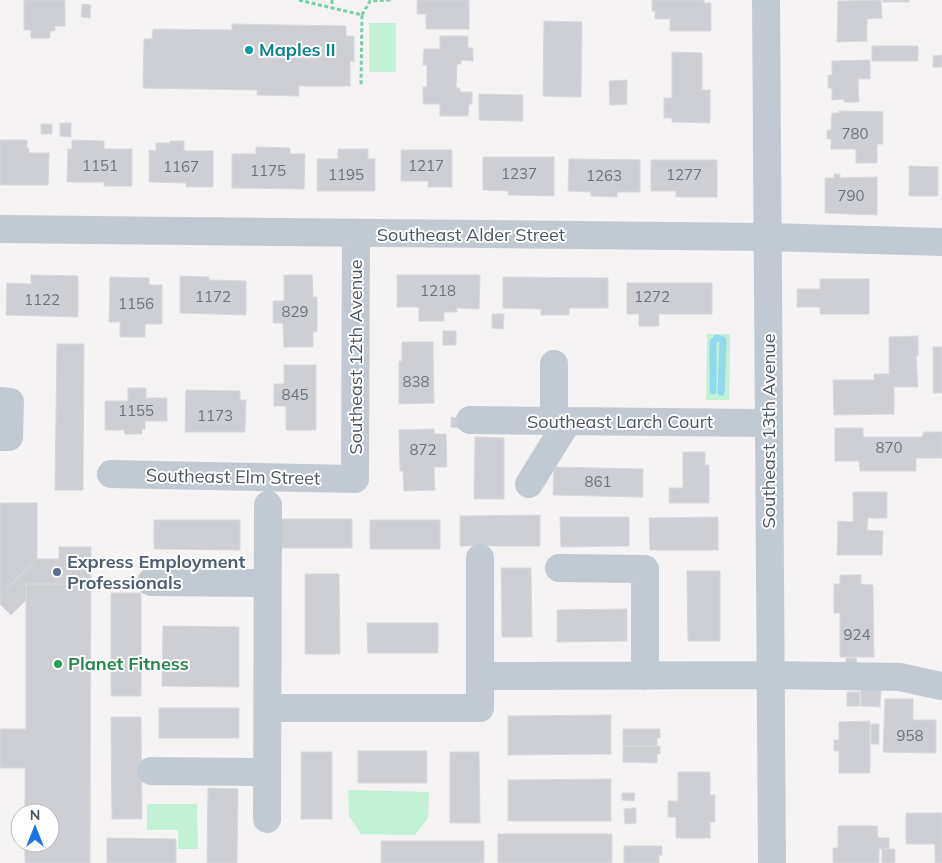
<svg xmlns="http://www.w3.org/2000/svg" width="942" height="863" viewBox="0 0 942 863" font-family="Mulish,sans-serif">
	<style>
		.green { fill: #c3f1d5 }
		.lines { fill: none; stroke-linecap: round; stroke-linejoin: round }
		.stream { stroke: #90daee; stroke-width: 7 }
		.building { fill: #cdcfd5; stroke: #d7d9de }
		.path { stroke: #7ad0a6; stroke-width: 3; stroke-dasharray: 4 2.5; stroke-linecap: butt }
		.minor { stroke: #c1cad2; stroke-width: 28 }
		.culture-dot { fill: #0f9aa8; stroke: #fff; stroke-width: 2 }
		.service-dot { fill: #5c6f8a; stroke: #fff; stroke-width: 2 }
		.leisure-dot { fill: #2e9e5b; stroke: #fff; stroke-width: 2 }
		.labels { text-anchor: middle; stroke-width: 4; stroke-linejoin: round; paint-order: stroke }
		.number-label { font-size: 15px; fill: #6b747e }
		.culture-label { font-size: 18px; font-weight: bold; fill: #0d838f; stroke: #fff; text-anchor: start }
		.street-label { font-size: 18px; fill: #4a5661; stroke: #fff }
		.service-label { font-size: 18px; font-weight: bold; fill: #4e5e75; stroke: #fff; text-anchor: start }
		.leisure-label { font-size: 18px; font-weight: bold; fill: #27864d; stroke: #fff; text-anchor: start }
	</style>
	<rect width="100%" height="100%" fill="#f5f3f3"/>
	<path class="green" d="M369,23H396V72H369Z
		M707,334H730L729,400H706Z
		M348,790L429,792L428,818L415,835L361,834L349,816Z
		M147,804H197L198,849H178V830H147Z"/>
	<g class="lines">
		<path class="stream" d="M713,391V342L717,338L723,340V344L721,392"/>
	</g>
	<path class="building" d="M24,0H65V26H55V31H50V38H31V30H24Z
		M417,0H469V29H426V14H417Z
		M652,0H704V3H711V31H670V19H655V11H652Z
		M881,0L882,18L867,19V41L837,42L838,1Z
		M883,0H909V2H883Z
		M82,4L91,5L90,18L81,17Z
		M544,21L582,22L581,97L543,96Z
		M232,24L346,26V36H354V62L350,61V86H299V96L257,95V90L143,88L144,39H152L153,29L232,30Z
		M440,36H468V48H473V61L461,60V64H457L456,88H460V92H472V104H469L468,116H440V104H423V87H427V65H423L424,49H440Z
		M872,46H918V61H872Z
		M672,52L702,53V90H710V123L672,122V118H664V98H672Z
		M942,55V67H933V56Z
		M870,60V79H858L859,102H844V99L832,100V88H828V75H832V61Z
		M627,80V104L610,105L609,81Z
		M479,94L523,95V121L479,120Z
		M839,111L883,112V144H877V163H856V149H831V139H827V130H831L832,113H839Z
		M60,123H71V137L60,136Z
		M41,124H52V134H41Z
		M0,140H27V148L29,149V153H49L48,185H0Z
		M72,140L104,141V149H132V186H104V182H67L68,149H72Z
		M170,141H184V151H213V187H186V183L149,182V150L156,151V143H170Z
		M256,147L290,148V154H305L304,189L232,188V154H256Z
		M338,149H368V159H375V191H317V159H338Z
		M401,150H452V187H428V181H401Z
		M483,157H554V196L508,195V191L483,190Z
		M569,159L640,160V192H617V197L591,196V192L568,191Z
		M651,160H717V197H676V191H651Z
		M909,166L938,167V196H909Z
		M834,174H840V178L877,177V215L825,213V178H834Z
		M31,275L78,276V317L6,315L7,283L31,284Z
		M284,275H312L313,297H317V332H313V347H284L283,323H273V301H284Z
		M397,275H480L479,309L457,308V312H444V321H419V307H397Z
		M180,276L209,277V280L246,281V315L180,313Z
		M110,277L149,278V285H162V324H145V337H120V322H109Z
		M503,277L608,278V308H569V315H541V309L503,308Z
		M820,279H869V314H820V307H797V289H820Z
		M627,283H712V314H659V326H639V314H627Z
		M492,314H504L503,329L492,328Z
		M443,331H456V345H443Z
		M918,336V356H916L918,387H894V414L834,415L833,380H874V374H889V337Z
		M402,342H433L434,403L399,404V361H402Z
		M57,344H84L83,490H55Z
		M933,347H942V393H933Z
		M284,365H316V430H286V406H274V384H284Z
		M128,388H146V398H167V421H145V429H142V434H125L124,430H105V401H128Z
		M186,390L240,391V400H246L245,432H185Z
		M451,417L460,418V428L451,427Z
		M835,428H863V437H922L924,432H942V458H916V471H860L859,461H835Z
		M434,429V434H446L447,467H434L435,490L404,491L403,471H400L399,430Z
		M475,437L504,438V499H474Z
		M683,452H705V465H709V503H669V488H683Z
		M554,467L643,469V497L553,495Z
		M853,492H887V518H868L867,530L883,531L882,555H837L838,521L853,522Z
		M0,503H37V559L0,595Z
		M540,515V546H460V516Z
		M560,517H629V546L561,547Z
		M718,517V550H650L649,518Z
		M279,519H352V548H279Z
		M154,520H240V550L154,549Z
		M370,520H440V549H370Z
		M59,547H91V584H26V600L11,615L0,604V595L37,559H59Z
		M501,568H531L532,637H502Z
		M687,571H720V641H688Z
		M305,574H339L340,654H305Z
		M840,575H861V584L873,585L874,657H840V613H834V584H840Z
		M26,584H91L90,863H25V843H50V813H25V768H0V729H26Z
		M111,593H141V696H111Z
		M627,609V641L557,642V610Z
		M367,623H438V653H368Z
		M163,626L239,627V687L162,686Z
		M846,658H856L857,664H846Z
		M861,685H881L880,707L861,706Z
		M847,692H860V706H847Z
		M885,699H913V720H936V753L883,752Z
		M159,708H239V738H159Z
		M611,715V754L508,755V716Z
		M111,717H141L142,819H112Z
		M870,721V773H839V751H834V740H839V722Z
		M871,724H879V744H871Z
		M623,729H660V738H657V746H623Z
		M623,746H660V754H657V763L623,762Z
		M358,751H427V783H358Z
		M301,752H332V819H301Z
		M450,752H479L480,823H450Z
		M678,772H710V795H715V822H710V838H676V817H668V801H678Z
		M611,779V821H508V780Z
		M208,788L238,789L237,863H207Z
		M622,793H635L634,801L622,800Z
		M636,808V823L625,824L624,809Z
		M906,813H942V863H935V844H906Z
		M838,826H877L878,838H889V849H879V863H833V848H838Z
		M498,834H612V863H498Z
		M107,838L176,839V863H107Z
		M381,841H484V863H381Z
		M624,846H662V855H659V863H624Z
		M882,849H895V863H882Z"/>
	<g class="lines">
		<path class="path" d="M299,0L362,15L361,86
			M332,0V8
			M362,15L370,1L391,0"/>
		<path class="minor" d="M766,0L772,863
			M0,229L767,237L942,242
			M554,364V421
			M0,401L10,402L9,437H0
			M470,420L769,423
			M111,474L355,479L356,234
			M529,484L568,421
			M559,568L645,569V676
			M151,582L267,583
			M480,676L771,675L900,677L941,686
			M267,708H480V558
			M151,771L267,772
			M267,819L268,505"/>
	</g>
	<circle class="culture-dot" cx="249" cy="50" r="5"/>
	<circle class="service-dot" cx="57" cy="572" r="5"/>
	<circle class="leisure-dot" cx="58" cy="664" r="5"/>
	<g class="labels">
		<g class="number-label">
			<text x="855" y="139">780</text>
			<text x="100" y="171">1151</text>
			<text x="426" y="171">1217</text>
			<text x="181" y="172">1167</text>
			<text x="268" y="176">1175</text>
			<text x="519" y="179">1237</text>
			<text x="346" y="180">1195</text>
			<text x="684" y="180">1277</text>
			<text x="604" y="181">1263</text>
			<text x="851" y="201">790</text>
			<text x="438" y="296">1218</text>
			<text x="213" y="302">1172</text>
			<text x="652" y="302">1272</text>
			<text x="42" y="305">1122</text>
			<text x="136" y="309">1156</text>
			<text x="295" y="317">829</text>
			<text x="416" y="387">838</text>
			<text x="295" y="400">845</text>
			<text x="136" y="416">1155</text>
			<text x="215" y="421">1173</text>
			<text x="889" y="453">870</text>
			<text x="423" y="455">872</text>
			<text x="598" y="487">861</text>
			<text x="857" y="640">924</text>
			<text x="910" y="741">958</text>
		</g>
		<g class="culture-label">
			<text x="259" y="56">Maples II</text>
		</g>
		<g class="street-label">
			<text x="471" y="241">Southeast Alder Street</text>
			<text transform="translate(356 357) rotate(-90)" y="6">Southeast 12th Avenue</text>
			<text x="620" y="428">Southeast Larch Court</text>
			<text transform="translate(769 431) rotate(-90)" y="6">Southeast 13th Avenue</text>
			<text transform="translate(233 477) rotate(1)" y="6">Southeast Elm Street</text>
		</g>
		<g class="service-label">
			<text x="67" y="568">Express Employment<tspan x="67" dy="21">Professionals</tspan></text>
		</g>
		<g class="leisure-label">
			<text x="68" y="670">Planet Fitness</text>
		</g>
	</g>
	<g transform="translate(35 828)"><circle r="24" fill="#ffffff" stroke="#b7bbc0"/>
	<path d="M0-4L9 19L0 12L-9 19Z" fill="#1a73e8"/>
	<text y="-8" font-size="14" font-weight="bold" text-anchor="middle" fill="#4a5661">N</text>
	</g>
</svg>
